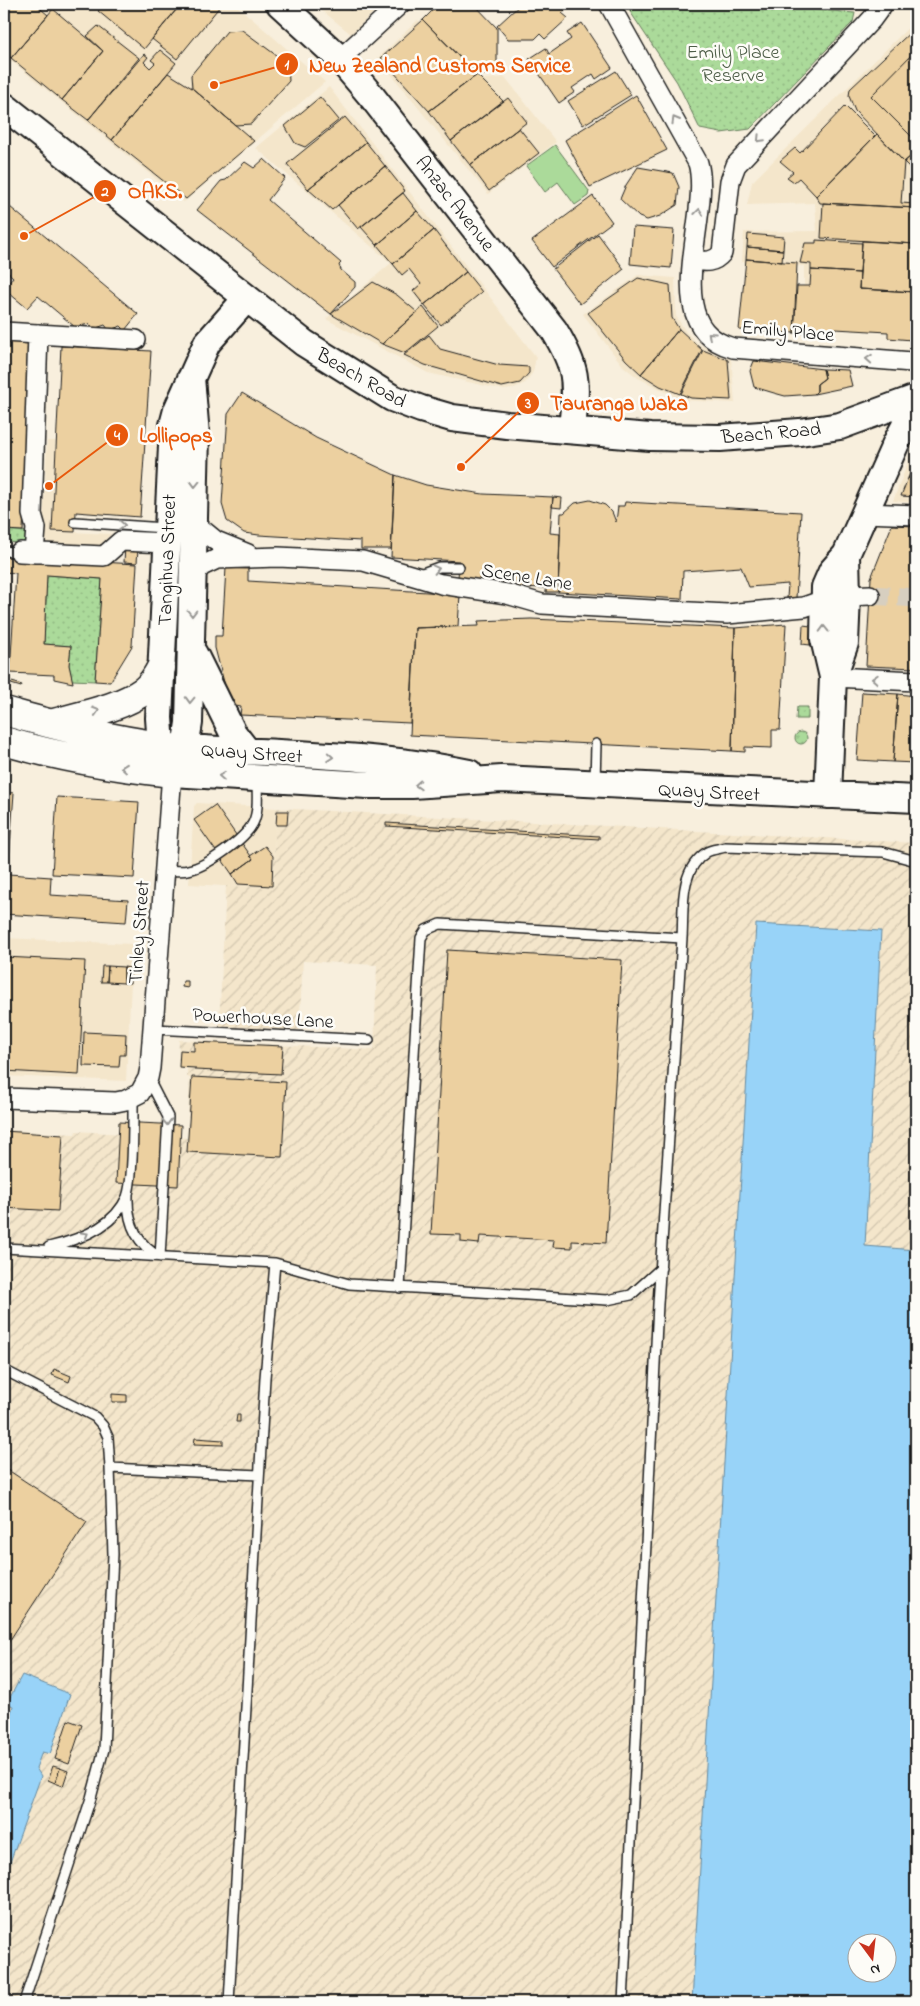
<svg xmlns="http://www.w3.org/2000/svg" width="920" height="2006" viewBox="0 0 920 2006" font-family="'Indie Flower',sans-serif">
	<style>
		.built { fill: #f4e6cb }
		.industrial { fill: url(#industrial-furrows) }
		.grass { fill: #abda9a; stroke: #647b5b }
		.park { fill: url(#park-dots); stroke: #647b5b }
		.water { fill: #98d3f8; stroke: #668aa0; fill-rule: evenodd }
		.building { fill: #ecd0a0; stroke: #1c1c1c }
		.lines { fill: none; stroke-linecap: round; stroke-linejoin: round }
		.street-tunnel { stroke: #d7cfc0; stroke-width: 19; stroke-dasharray: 19 9; stroke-linecap: butt }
		.lane-casing { stroke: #1c1c1c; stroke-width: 12 }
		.street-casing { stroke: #1c1c1c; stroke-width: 22 }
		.secondary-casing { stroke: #1c1c1c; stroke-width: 30 }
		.primary-casing { stroke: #1c1c1c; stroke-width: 31 }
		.lane { stroke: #fdfcf7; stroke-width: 9 }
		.street { stroke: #fdfcf7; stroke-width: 19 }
		.secondary { stroke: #fdfcf7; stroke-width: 26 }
		.primary { stroke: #fdfcf7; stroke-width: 28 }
		.oneway { stroke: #989794 }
		.labels { text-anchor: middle; stroke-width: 5; stroke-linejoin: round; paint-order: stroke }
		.park-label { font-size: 20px; fill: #4e5e48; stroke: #fdfcf7 }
		.street-label { font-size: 20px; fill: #1c1c1c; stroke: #fdfcf7 }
		.leader { fill: none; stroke: #e8590c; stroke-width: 2 }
		.callout-dot { fill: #e8590c; stroke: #fdfcf7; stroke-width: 2 }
		.mark-label { font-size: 15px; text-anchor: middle; font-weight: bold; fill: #fff }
		.callout-label { font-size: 21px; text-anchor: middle; font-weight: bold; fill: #e8590c; stroke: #fdfcf7; stroke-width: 5; stroke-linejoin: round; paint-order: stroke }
	</style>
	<defs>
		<pattern id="industrial-furrows" width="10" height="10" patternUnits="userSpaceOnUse" patternTransform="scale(1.25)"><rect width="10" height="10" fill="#f4e6cb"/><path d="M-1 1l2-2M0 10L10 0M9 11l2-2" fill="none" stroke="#d1c5ae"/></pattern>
		<pattern id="park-dots" width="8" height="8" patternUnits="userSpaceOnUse" patternTransform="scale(1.25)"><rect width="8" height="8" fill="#abda9a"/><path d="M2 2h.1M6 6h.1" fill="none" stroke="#93ba84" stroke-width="1.8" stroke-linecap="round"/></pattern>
	</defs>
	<rect width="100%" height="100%" fill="#f8efdd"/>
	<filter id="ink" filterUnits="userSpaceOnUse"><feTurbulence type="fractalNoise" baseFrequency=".02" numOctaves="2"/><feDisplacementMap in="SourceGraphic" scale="10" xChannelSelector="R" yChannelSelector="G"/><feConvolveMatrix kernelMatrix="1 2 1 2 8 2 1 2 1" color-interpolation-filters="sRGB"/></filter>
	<g filter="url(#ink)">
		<path class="built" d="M4,4H235L325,82L184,202L4,55Z
			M314,4H382L351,34Z
			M418,20L477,80L505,77L556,142L488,194L378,58Z
			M916,20V296L804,289V266L742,262L744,232L817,231L815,203L747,205L752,182Z
			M329,87L536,357L533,372L525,383L512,389L504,390L428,373L326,319L391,263L256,148Z
			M638,275L675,278L676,316L686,332L698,344L731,359L735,403L682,400L638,378L623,366L583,314Z
			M47,441H56L52,531L111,534L98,548L42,545Z
			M916,442V503L893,501Z
			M197,803L276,808L273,889L189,884L194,806Z
			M4,938L133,944L126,1081L4,1076Z"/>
		<path class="industrial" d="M276,808L916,843V1250L865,1247L881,931L756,925L692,2002H4V1879L41,1776L36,1768L42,1751L50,1754L70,1694L7,1703L13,1706L4,1734L9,1741L8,1753L7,1758L4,1757V1130L75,1134L76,1131L187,1138L190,1078L187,1077V1069L178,1068L179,1040L374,1050L377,965L303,961L299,1030L219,1026L226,886L273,888Z"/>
		<path class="grass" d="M555,145L589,191L588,196L575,205L558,182L545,192L526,166Z"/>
		<path class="park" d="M625,4H753L855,13L853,22L750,129L721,133L700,129L677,82Z
			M4,530L30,532L29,547L20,543L4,542Z
			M47,575L102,579L95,681L72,680L69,665L71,646L44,644Z
			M797,707H808V719H796Z
			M795 738a6 6 0 1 1 12 0a6 6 0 1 1-12 0Z"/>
		<path class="water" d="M756,924L881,931L865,1246L916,1250V2002H692ZM858,1944H888V1974H858Z
			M22,1675L70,1694L50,1754L42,1752L36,1768L41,1776L4,1879V1757H7L8,1753L6,1747L9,1741L4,1734L13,1706L7,1703Z"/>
		<path class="building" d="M4,4H35L48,15L11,58L4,52Z
			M104,4H181L144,49L98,11Z
			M181,4L221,5L177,59L152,39Z
			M339,4H355L351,10Z
			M439,4H474L497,28V74L477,75L423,20Z
			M521,4H572L562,13L568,18L545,39L540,34L535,39H508L497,26Z
			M53,9L103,51L62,100L11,58Z
			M423,20L477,75L429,111L381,58Z
			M582,23L612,68L596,79L593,74L572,88L575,92L559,103L529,59L546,48L549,54L571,39L567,33Z
			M98,26L139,58L88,120L62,100L103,51L87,36Z
			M916,27V152L904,162L855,111L849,96L850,89Z
			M242,30L288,64L289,81L251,124L235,125L192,88L191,75L227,31Z
			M160,50L176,63L112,140L88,120L144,54L148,57L144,62L150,68L155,63L151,60Z
			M916,50V141L871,96Z
			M616,71L631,95L583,125L568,101Z
			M168,73L192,88L254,141L186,199L112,140Z
			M477,75L503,101L451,141L429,111Z
			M636,95L667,150L590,187L565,140Z
			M320,97L339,120L305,147L295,143L285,126Z
			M508,98L527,122L470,165L451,141Z
			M845,106L875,136L816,196L799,178L794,182L787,177L793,172L780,161L795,148L800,153Z
			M345,117L366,142L308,189L287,164Z
			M519,128L539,153L489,191L470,165Z
			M877,134L904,162L901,203L916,204V208L820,203L816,196Z
			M366,142L385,166L332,210L308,189Z
			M916,152V174L904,162Z
			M264,159L285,178L268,200L341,263L339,265L341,270L355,282V287L331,314L197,210L221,181L226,180L245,162L254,168Z
			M385,166L405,191L358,229L338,205Z
			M638,167L673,173L679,187L677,205L660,216L647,220L639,217L620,199L626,185Z
			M403,193L417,211L377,245L361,227Z
			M593,196L612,222L552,267L532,241Z
			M4,202L138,314L125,330L121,326L109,330L105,325L93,329L89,324L75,327L38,296L27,308L4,289L13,277L4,269Z
			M823,203L916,208V244L821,238Z
			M417,211L434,230L393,264L377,245Z
			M633,227L674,230L671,268L630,264Z
			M434,230L466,272L424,305L413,291L421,284L409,269L402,275L393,264Z
			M598,234L624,269L580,304L553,269Z
			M748,234L784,237L783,250L747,247Z
			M816,240L862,243L860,273L811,270V264L800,263L805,243H816Z
			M862,241L916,244V292L859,289Z
			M747,247L783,250L782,262L746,259Z
			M746,259L797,263L794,333L739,330Z
			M811,270L860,273L859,289L916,292L912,340L888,338V332L818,328L817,334L794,333L797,286H810Z
			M466,272L482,292L441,325L424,305Z
			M638,278L670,285L672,318L679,329L641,374L626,360L588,313Z
			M373,282L397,295L417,312L382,344L331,314Z
			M423,307L438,326L405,353L382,344Z
			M679,329L702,350L680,394L660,386L641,374Z
			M429,335L440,349L499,365L529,367V373L520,383L502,387L425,365L404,355Z
			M4,341L31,342L23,531L4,530Z
			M61,346L151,351L140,517L76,512L75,532L52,531Z
			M703,350L728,360L731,400L691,398L681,394Z
			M754,361L823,369L825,378L817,384V391L814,394L785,396L774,393L754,387L750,371Z
			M823,369L848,370L852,386L814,394L817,391V384L825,378Z
			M242,393L316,438L395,475L391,549H361V541L259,535L244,533L227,521L222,504L228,414Z
			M916,460V478H908Z
			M395,475L426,485L483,494L553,497L550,533L560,534L558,592H546V588L517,587L518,583L458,579L459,561L391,557Z
			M908,478H916V497L901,496Z
			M553,497L562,498L561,508L552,507Z
			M590,500L605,505L612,512L616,522L618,506H624L625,502L801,512L796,598H787L788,584L749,587L741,567L683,571L682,599L558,592L561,513H564L575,503Z
			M892,525L916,526V668L866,666L871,578Z
			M125,547L138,548L137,563L124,562Z
			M4,557L137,564L132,646L110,682L95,681L102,579L47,575L44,644L71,646L69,665L73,683L54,679V675L10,673L16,573L4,572Z
			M226,568L248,569V581L460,594L458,626L415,628L410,723L240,715L241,707L230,705L215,648V636H222Z
			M531,619L735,628L732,751L410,735L415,628L479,626L478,621Z
			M786,624L780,730H772V748L745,747V752L732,751L735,628Z
			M803,625L811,626L810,645L802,644Z
			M12,682L22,685L21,687L11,684Z
			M862,692L898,694L893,762L857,760Z
			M898,694L916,696V763L893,762Z
			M4,792L14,793L8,874L51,877L50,895L128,900L126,922L4,914Z
			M57,797L139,802L134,878L52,874Z
			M215,805L253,859L232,874L194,820Z
			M277,811H288L287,825H276Z
			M386,823L599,836V839L386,826Z
			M265,846L273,856L272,886L238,884L232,874L253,859L250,856Z
			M447,950L622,960L606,1243L572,1241V1248L553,1247L554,1240L480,1236L479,1244L461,1242V1235L431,1234Z
			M4,957L85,961L79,1075L4,1071Z
			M102,966H108L107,982H101Z
			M108,966L124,967V983L107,982Z
			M124,967L130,968V983H124Z
			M183,981H188V988L182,987Z
			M84,1032L126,1034L125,1055H120L119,1067L83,1066Z
			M194,1042L283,1046L281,1074L195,1070V1068L179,1067L180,1050L194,1051Z
			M192,1077L286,1082L282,1157L187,1152Z
			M119,1122L181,1125L178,1186L116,1183Z
			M4,1131L63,1135L58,1211L4,1208Z
			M54,1369L71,1376L69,1382L52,1375Z
			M112,1394L127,1395V1402H112Z
			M237,1415H240V1422H236Z
			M195,1438L223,1440V1445L194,1444Z
			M5,1468L87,1522L4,1649V1470Z
			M68,1720L82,1725L69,1764L55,1759Z
			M53,1766L60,1768L55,1783L48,1780Z
			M60,1768L68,1771L63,1786L55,1783Z"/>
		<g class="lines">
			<path class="street-tunnel" d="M870,595L916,598"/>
			<defs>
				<path id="lane" d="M75,522L165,528
					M4,551L20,552
					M417,575L439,567H459
					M595,782L596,744
					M165,870C173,870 181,872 188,870C206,867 245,839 253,823C259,811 257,794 257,781
					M682,938C684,910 678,870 707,852C712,849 720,849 725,847L883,852L916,861
					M154,1029L369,1040
					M128,1195C127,1222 136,1244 160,1257L168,1117L148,1078
					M49,1247C79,1240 114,1227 127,1197C134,1179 133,1119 133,1097
					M4,1248L275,1263L349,1284L607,1300L631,1295L661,1268
					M400,1288L421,938L426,930L440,924L682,938L658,1304L623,2002
					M4,1370L95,1417L103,1426L108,1437L110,1468L113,1554L104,1749L91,1798L24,2002
					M110,1468L259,1475
					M229,2002L265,1378L275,1263"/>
				<path id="street" d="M609,4L698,163C713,216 655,327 733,348L912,362L916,365
					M340,59L400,4
					M694,260C705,262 714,263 722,253L730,181L736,165L872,19L883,4
					M4,332L136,340
					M865,513L916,515
					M194,523L216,541L248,554
					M20,552L104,556L121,541L167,543
					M34,553L36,528L32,514L38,334
					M193,576L202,566L217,559L278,557L363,561L441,584L507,594L542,604L727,614L804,607L824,600
					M847,596L870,595
					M833,677L916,681
					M4,1098L116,1102L126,1100L140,1093L148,1078L150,1068L172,773"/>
				<path id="secondary" d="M280,4L340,59L373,98L554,330C580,373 576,383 572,430
					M4,106L304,343L392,398L421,409L452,418L507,425L650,437L720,438L800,432L840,426L916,398
					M194,654L233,733L247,751
					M833,677L824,639L825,587L832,571L846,555L896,443L916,405
					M169,747C268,754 373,753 469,773
					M170,767L161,746L159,718L173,425L177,410L207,343L246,299
					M172,773L367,785H412L502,779L916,799
					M172,773L185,748L189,723L196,435L191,378
					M828,795L833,677L845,643L847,596L846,555"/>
				<path id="primary" d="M4,711C56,726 108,739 161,746
					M51,724C81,715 119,709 145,690C152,684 157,676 161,668
					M4,741C59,757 115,767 172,773"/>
			</defs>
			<use href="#lane" class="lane-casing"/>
			<use href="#street" class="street-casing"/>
			<use href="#secondary" class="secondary-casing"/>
			<use href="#primary" class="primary-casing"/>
			<use href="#lane" class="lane"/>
			<use href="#street" class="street"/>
			<use href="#secondary" class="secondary"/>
			<use href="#primary" class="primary"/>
		</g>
		<defs><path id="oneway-chevron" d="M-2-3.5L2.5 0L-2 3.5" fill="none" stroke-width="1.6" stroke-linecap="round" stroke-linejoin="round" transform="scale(1.25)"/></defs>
		<g class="oneway">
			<use href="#oneway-chevron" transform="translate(675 120) rotate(-120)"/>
			<use href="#oneway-chevron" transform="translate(760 139) rotate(134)"/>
			<use href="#oneway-chevron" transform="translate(699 212) rotate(-83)"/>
			<use href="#oneway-chevron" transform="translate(711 335) rotate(-138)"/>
			<use href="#oneway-chevron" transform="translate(869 359) rotate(-176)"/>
			<use href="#oneway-chevron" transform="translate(195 484) rotate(91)"/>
			<use href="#oneway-chevron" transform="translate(122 525) rotate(4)"/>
			<use href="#oneway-chevron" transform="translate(436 569) rotate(-13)"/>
			<use href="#oneway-chevron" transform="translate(192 613) rotate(90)"/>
			<use href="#oneway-chevron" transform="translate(824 629) rotate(-91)"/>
			<use href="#oneway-chevron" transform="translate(875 679) rotate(-177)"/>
			<use href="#oneway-chevron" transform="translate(190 700) rotate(92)"/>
			<use href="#oneway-chevron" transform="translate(96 711) rotate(-17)"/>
			<use href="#oneway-chevron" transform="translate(330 757) rotate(4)"/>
			<use href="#oneway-chevron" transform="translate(124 768) rotate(-174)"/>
			<use href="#oneway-chevron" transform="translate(222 776) rotate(-176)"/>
			<use href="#oneway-chevron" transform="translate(418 785) rotate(177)"/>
			<use href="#oneway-chevron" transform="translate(167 1122) rotate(87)"/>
			<use href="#oneway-chevron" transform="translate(85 1235) rotate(-30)"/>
		</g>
	</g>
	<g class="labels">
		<g class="park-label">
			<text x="733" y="58">Emily Place<tspan x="733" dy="23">Reserve</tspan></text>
		</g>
		<g class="street-label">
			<text transform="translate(456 203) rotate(52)" y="7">Anzac Avenue</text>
			<text transform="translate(788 330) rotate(5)" y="7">Emily Place</text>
			<text transform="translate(362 377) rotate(30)" y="7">Beach Road</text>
			<text transform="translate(771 432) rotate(-5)" y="7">Beach Road</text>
			<text transform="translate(166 560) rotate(-88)" y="7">Tangihua Street</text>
			<text transform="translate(527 576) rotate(9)" y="7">Scene Lane</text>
			<text transform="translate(252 752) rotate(4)" y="7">Quay Street</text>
			<text transform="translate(709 791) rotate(3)" y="7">Quay Street</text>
			<text transform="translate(138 932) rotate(-86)" y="7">Tinley Street</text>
			<text transform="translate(263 1017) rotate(3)" y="7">Powerhouse Lane</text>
		</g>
	</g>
	<path class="leader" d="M214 85L287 64M24 236L105 191M461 467L528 403M49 486L117 435"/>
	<g class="callout-dot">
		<circle cx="214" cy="85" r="5"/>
		<circle cx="24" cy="236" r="5"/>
		<circle cx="461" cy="467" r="5"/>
		<circle cx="49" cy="486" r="5"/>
		<circle cx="287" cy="64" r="12"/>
		<circle cx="105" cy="191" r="12"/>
		<circle cx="528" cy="403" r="12"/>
		<circle cx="117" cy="435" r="12"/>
	</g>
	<g class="mark-label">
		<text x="287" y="69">1</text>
		<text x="105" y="196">2</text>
		<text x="528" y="408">3</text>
		<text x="117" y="440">4</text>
	</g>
	<g class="callout-label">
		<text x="440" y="72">New Zealand Customs Service</text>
		<text x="155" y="198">OAKS.</text>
		<text x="619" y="410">Tauranga Waka</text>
		<text x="176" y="442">Lollipops</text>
	</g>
	<rect width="920" height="2006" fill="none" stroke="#fdfcf7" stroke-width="20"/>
	<rect x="10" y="10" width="900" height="1986" fill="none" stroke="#1c1c1c" stroke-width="2" filter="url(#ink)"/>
	<g transform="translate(872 1958) rotate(165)"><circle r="24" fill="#fdfcf7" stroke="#a3a29f"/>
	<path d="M0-4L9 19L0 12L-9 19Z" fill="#c8321e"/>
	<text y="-8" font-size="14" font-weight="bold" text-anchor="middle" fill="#1c1c1c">N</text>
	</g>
</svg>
